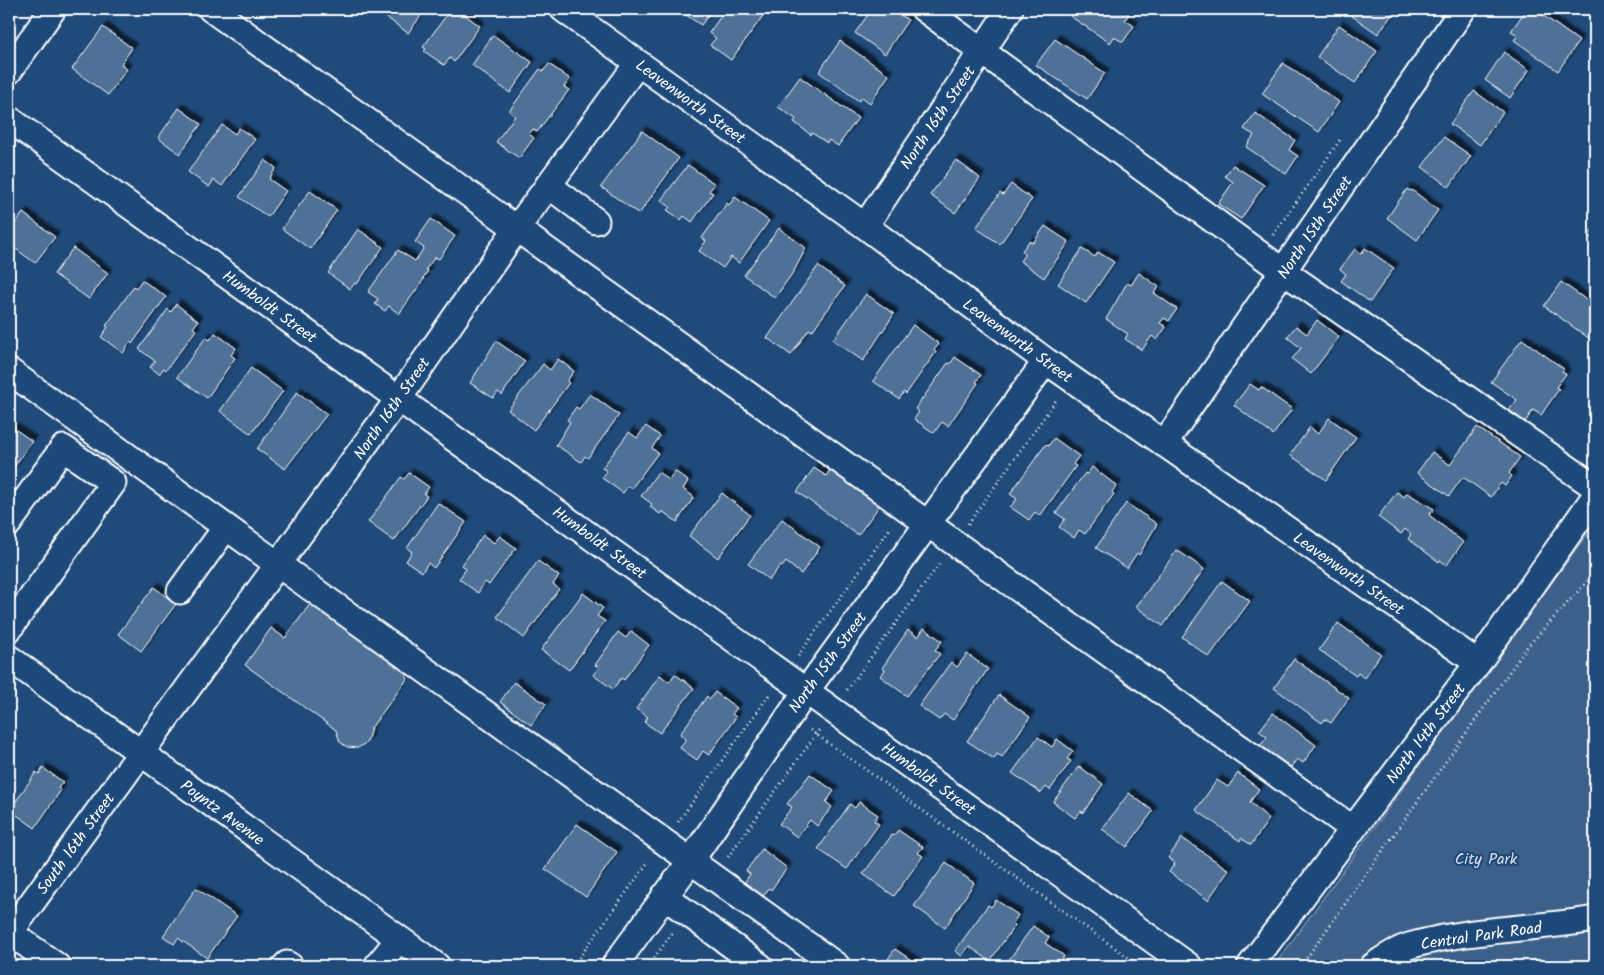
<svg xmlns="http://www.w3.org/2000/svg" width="1604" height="975" viewBox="0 0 1604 975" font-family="Kalam,sans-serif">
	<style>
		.green { fill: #3c618b; stroke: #9eb0c5 }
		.building { fill: #507197; stroke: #fff; filter: url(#shadow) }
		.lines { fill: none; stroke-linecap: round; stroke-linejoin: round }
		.minor-casing { stroke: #fff; stroke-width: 29 }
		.path { stroke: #fff; stroke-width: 3; stroke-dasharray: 1 4; stroke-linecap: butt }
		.minor { stroke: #1f4a7a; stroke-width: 25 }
		.labels { text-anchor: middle; stroke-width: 4.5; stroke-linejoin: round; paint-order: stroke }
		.street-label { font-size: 16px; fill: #fff; stroke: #1f4a7a }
		.park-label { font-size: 16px; fill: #d8dfe8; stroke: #1f4a7a }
	</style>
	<defs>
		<filter id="shadow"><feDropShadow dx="4.5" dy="-4.5" stdDeviation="1" flood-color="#0009"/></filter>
	</defs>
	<rect width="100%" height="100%" fill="#1f4a7a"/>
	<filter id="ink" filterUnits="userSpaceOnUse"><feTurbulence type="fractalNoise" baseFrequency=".02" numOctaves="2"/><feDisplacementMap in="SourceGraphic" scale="10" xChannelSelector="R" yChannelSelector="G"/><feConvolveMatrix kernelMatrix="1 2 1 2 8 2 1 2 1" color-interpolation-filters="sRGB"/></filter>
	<g filter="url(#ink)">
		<path class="green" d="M1595,523V966H1274Z"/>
		<path class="building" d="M387,9H426L408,33L383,15Z
			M451,9H457L480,26L454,62L450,58L444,65L424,51L426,49L423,47Z
			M677,9H713L701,25Z
			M726,9H768L731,60L710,45L716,38L709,33Z
			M872,9H892L908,20L885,54L855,33Z
			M1122,9L1129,14L1125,20L1134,26L1123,42L1114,37L1110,43L1070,16L1073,13L1068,10Z
			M1342,9H1396L1378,34Z
			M1526,10L1534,15L1537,11L1579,41L1558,71L1514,40L1518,35L1511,31Z
			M1339,25L1377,51L1355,83L1317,57Z
			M103,27L132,48L121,64L127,69L108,95L72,69Z
			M493,35L532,62L510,93L472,65Z
			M1055,39L1105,73L1087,99L1036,65Z
			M840,41L889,75L870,103L862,97L859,101L819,72Z
			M1504,52L1529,70L1510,98L1485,80Z
			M1283,63L1339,102L1319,132L1262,94Z
			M549,64L570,79L564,87L569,90L537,132L533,129L529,134L534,138L519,158L496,142L515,116L509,111L540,69L543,71Z
			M800,77L858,118L838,146L829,140L827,143L812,133L811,135L794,122L796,119L778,107Z
			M1474,91L1503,112L1480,145L1450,124Z
			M179,108L201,124L180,154L158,138Z
			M1255,113L1295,140L1289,150L1298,156L1286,174L1246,147L1254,135L1244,129Z
			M222,125L235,134L239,128L255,139L222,186L214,180L209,187L188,172Z
			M642,131L679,158L639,214L601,187Z
			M1444,137L1471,156L1449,187L1422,167Z
			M265,160L276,168L269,179L286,191L268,217L239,197Z
			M956,160L980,178L955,213L930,195Z
			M688,165L715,184L709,191L713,193L692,222L684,216L681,220L667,210L670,207L661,200Z
			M1233,165L1264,185L1241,219L1218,204L1233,182L1225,176Z
			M1011,184L1032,199L1000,244L976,228L1000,193L1003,195Z
			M1407,189L1411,191L1412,190L1438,210L1417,240L1387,218Z
			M310,191L337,210L310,249L282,229Z
			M735,197L769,221L739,263L731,257L723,268L699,251L706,241L702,238L727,203L729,205Z
			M23,213L55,237L35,263L9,244V232Z
			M431,219L455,236L439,259L435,257L426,269L428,271L423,278L424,279L399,314L389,306L385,311L375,304L378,299L368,292L398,250L415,261L424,248L415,242Z
			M1045,226L1069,242L1044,278L1020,261L1025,254L1022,251L1029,241L1033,243Z
			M1595,226V241L1588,236Z
			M779,228L806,248L794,271L775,298L744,275Z
			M358,229L383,247L357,284L355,283L350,289L328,273Z
			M73,248L108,273L89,299L54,274Z
			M1365,248L1394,268L1370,302L1341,281L1346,274L1340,269L1355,249L1361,254Z
			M1082,249L1095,257L1098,252L1114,262L1086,303L1058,284Z
			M818,266L845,286L812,331L809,329L791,355L767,338Z
			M1139,273L1159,287L1154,293L1177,309L1169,321L1164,318L1160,323L1166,327L1157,340L1152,336L1142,350L1125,339L1128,334L1106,319L1127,283L1131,285Z
			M142,280L166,297L132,344L130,342L123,353L101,337L108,327L106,326L134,286L136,288Z
			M1561,282L1595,306V331L1590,339L1544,306Z
			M866,294L894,314L863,361L833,340Z
			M176,304L198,321L193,328L196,330L166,370L164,368L159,374L150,367L155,361L139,349L168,309L171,312Z
			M1317,320L1339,337L1311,374L1292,359L1301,348L1287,337L1296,326L1307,334Z
			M913,325L939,344L934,350L936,352L906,394L904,392L899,399L873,381Z
			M215,333L236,348L231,355L235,358L207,398L177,377L206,337L210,340Z
			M1522,339L1564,369L1562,371L1566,374L1556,387L1559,389L1541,415L1533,410L1525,422L1509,410L1517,400L1491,382Z
			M496,341L525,361L502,395L498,392L493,398L470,383Z
			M955,357L981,375L976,382L978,383L948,426L942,422L934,433L914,419L919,412L915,409L948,363L950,364Z
			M558,359L574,371L567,381L569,383L534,430L508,410L543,364L550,370Z
			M251,368L283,391L251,434L220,411Z
			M1250,384L1259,390L1261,387L1292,409L1273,435L1234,405Z
			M297,392L327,414L285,469L257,449Z
			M590,394L619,415L588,458L585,456L581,462L556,445L570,422L567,420L576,407L579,409Z
			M1329,418L1356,437L1326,480L1290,455L1310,427L1318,434Z
			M9,425L32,441L9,474Z
			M646,426L660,436L652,448L658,453L631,489L628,486L623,493L602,478L607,471L602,468L629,432L637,438Z
			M1477,427L1520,457L1509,473L1512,476L1505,486L1501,483L1491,497L1463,477L1449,496L1417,473L1432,452L1450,465Z
			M1054,438L1079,456L1073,464L1076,466L1040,516L1035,512L1029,520L1010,507L1017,499L1010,494L1046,444L1048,446Z
			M1092,467L1117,486L1112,492L1114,494L1085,534L1079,530L1074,538L1059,527L1065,519L1056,513L1085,473L1087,474Z
			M814,468L826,476L830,470L880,505L858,535L797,492Z
			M675,471L688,481L683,489L694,497L677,522L662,511L660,514L650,507L652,504L641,496L658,472L669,480Z
			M409,473L429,487L424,494L427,496L394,541L368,522L401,477L404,479Z
			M1397,492L1404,497L1407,493L1434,509L1429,515L1463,542L1447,565L1440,560L1439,562L1408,539L1411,534L1405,529L1401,534L1378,517Z
			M722,493L750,515L718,558L689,536Z
			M438,503L466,522L434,568L428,563L422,572L406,561L412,552L407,548Z
			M1126,503L1157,524L1139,555L1137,553L1127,568L1096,548Z
			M782,519L820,547L801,574L786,562L782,567L780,566L769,580L748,564Z
			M483,535L494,543L500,536L516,548L489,585L485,582L478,593L459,579L466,569L462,565Z
			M1177,550L1204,569L1163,626L1136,607Z
			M538,561L559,576L553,584L559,589L524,638L497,617Z
			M1222,581L1250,601L1209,657L1182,637Z
			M154,587L176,604L141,651L118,634Z
			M583,593L603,608L597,616L605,621L569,670L541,650Z
			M311,603L408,674L406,677L408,678L371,728L367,742L358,748L347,747L340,742L336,730L245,665L271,628L285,638Z
			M1338,623L1381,654L1364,678L1358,673L1356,676L1319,650Z
			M924,628L942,641L935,650L940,654L907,696L880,676L885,670L882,668L908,630L918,637Z
			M631,631L649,645L624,680L621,678L613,689L593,675L599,667L595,665L618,632L626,638Z
			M967,654L988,669L953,720L944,714L939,720L919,706L951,662L957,667Z
			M1294,659L1349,698L1331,723L1325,719L1322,723L1274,688Z
			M675,674L694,688L660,733L644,722L648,717L636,709L660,675L669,682Z
			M514,682L546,704L531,725L500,702Z
			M715,692L737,708L732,714L736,717L709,755L703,751L697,760L680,748L686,739L680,734L707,696L710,699Z
			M999,695L1030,717L1002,757L997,754L994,759L967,741Z
			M1273,713L1316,745L1303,763L1297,759L1287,772L1257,750L1267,737L1259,731Z
			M1038,737L1052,747L1057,739L1073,751L1067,759L1071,761L1050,790L1046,787L1041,793L1012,773Z
			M1079,766L1103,784L1083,813L1081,811L1075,818L1053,802Z
			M43,768L63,782L58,788L61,790L35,828L10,810L36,772L39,774Z
			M1238,773L1259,789L1250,802L1269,819L1251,845L1241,838L1240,841L1196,810L1217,780L1228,787Z
			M810,774L834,791L826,802L832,807L817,826L810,820L797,837L779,824L792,807L787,804Z
			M1129,793L1153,811L1127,847L1102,829Z
			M859,802L878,815L874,821L879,824L847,869L818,849L850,804L855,808Z
			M577,824L617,852L586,897L545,869Z
			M898,830L923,847L918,853L923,856L894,896L863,874L892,835L894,836Z
			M1182,838L1229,870L1208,900L1169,872L1175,863L1168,858Z
			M762,849L787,868L771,890L769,888L762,898L743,885L750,874L746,871Z
			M946,863L974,883L945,928L914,906Z
			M196,888L237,916L207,958L178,938L174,944L163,936Z
			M996,900L1018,915L1013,923L1015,925L990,961L969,946L962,956L955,951L988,905L991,907Z
			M1033,926L1049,937L1045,943L1064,956L1056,966H1009L1006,964Z
			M895,949L920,966H883Z"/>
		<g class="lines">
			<defs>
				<path id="minor" d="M211,9L1353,829
					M563,9L865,226L1046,361L1478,663
					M924,9L1283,271L1595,487
					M9,71L53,9
					M9,119L1189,966
					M548,185L596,221
					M865,226L1010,9
					M9,371L837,966
					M1164,444L1463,9
					M9,523L63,448L113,483L9,629
					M180,591L226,527
					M9,658L437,966
					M664,896L760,966
					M9,932L57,966
					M9,934L399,398L517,228L638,63
					M285,966L287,964L290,966
					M377,966L399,939
					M614,966L690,862L807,690L1046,361
					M1250,966L1478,663L1595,496
					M1373,966C1384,958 1396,950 1409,946C1466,929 1536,929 1595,919"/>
			</defs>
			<use href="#minor" class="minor-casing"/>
			<path class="path" d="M1488,15L1492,9
				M1273,235L1340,140
				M968,524L1057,399
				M798,656L891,527
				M847,690L941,562
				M810,730L1140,966
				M678,822L769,695
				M728,857L819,730
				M573,966L649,861
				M648,966L673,932
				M1301,966L1527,647L1595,573"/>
			<use href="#minor" class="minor"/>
		</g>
	</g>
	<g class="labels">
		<g class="street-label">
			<text transform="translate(691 101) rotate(36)" y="6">Leavenworth Street</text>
			<text transform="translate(937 117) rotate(-56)" y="6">North 16th Street</text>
			<text transform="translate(1314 227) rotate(-56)" y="6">North 15th Street</text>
			<text transform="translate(270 306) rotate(36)" y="6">Humboldt Street</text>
			<text transform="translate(1018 340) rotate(36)" y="6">Leavenworth Street</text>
			<text transform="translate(391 408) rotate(-55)" y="6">North 16th Street</text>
			<text transform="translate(600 542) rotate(36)" y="6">Humboldt Street</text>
			<text transform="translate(1349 573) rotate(35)" y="6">Leavenworth Street</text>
			<text transform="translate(827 662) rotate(-54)" y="6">North 15th Street</text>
			<text transform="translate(1425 733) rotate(-53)" y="6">North 14th Street</text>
			<text transform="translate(929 778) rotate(36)" y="6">Humboldt Street</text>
			<text transform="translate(223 812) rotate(36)" y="6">Poyntz Avenue</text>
			<text transform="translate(75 843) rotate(-54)" y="6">South 16th Street</text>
			<text transform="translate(1481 935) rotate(-8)" y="6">Central Park Road</text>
		</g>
		<g class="park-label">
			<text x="1486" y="864">City Park</text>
		</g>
	</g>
	<rect width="1604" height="975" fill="none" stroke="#1f4a7a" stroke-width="30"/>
	<rect x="15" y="15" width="1574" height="945" fill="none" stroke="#fff" stroke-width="2" filter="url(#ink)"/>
</svg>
